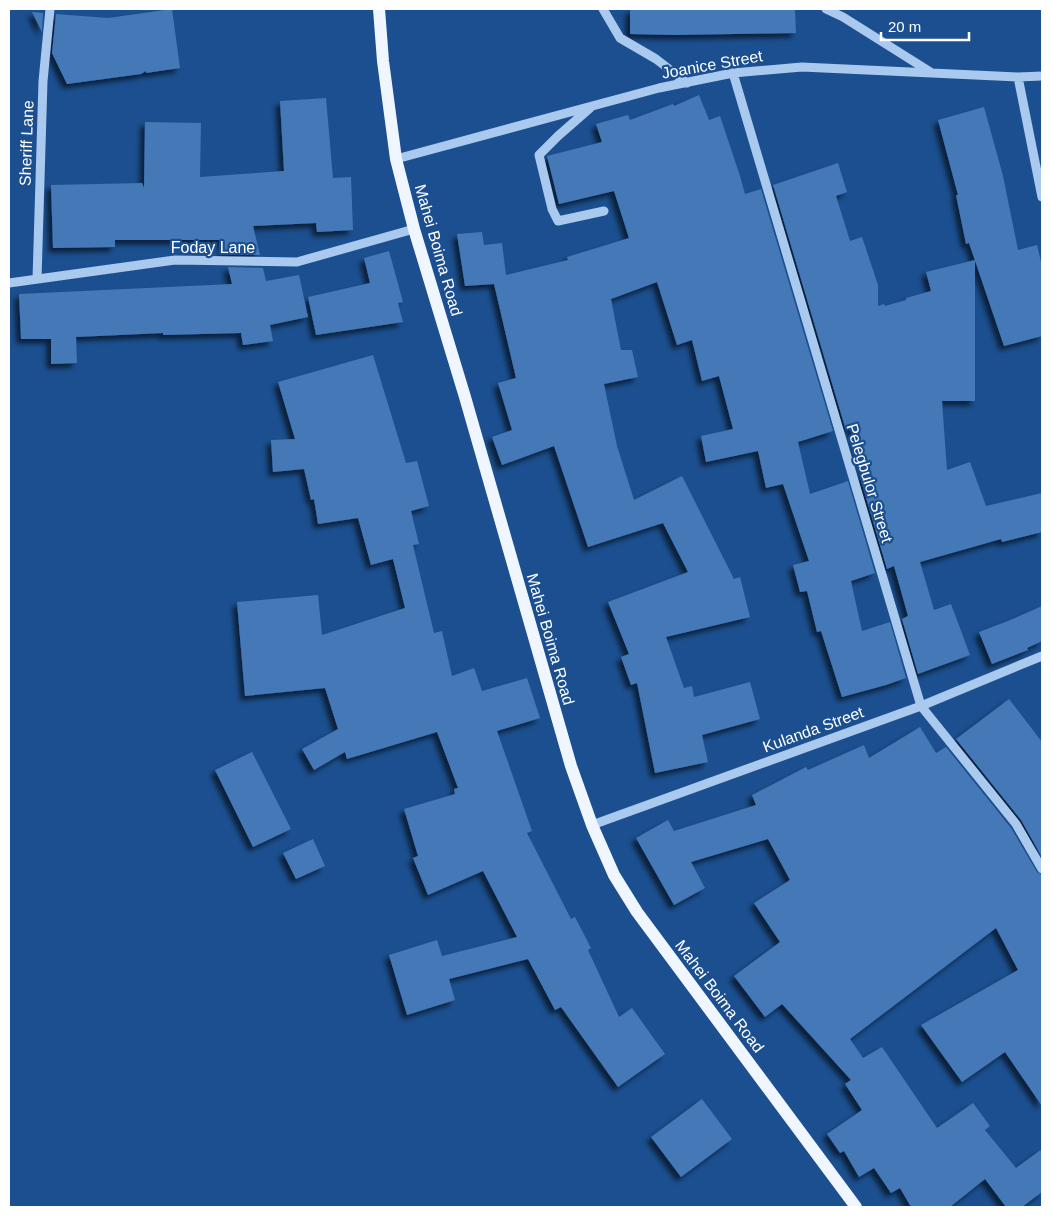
<svg xmlns="http://www.w3.org/2000/svg" width="1051" height="1216" viewBox="0 0 1051 1216" font-family="Helvetica,sans-serif">
	<style>
		.building { fill: #4478b7; filter: url(#shadow) }
		.lines { fill: none; stroke-linecap: round; stroke-linejoin: round }
		.minor { stroke: #a9c9ee; stroke-width: 9 }
		.major { stroke: #f0f6ff; stroke-width: 12 }
		.labels { text-anchor: middle; stroke-width: 4.5; stroke-linejoin: round; paint-order: stroke }
		.street-label { font-size: 16px; fill: #fff; stroke: #1b4f8f }
	</style>
	<defs>
		<filter id="shadow"><feDropShadow dx="-4.5" dy="4.5" stdDeviation="2.5" flood-color="#0009"/></filter>
	</defs>
	<rect width="100%" height="100%" fill="#1b4f8f"/>
	<path class="building" d="M172,9L180,68L146,73V71L141,74L67,84L52,53L56,14L108,18Z
		M630,9H795L796,33L674,35L630,34Z
		M32,12L43,13L42,32Z
		M699,95L709,120L720,116L740,176L745,194L761,189L833,431L798,442L810,494L848,481L875,573L851,581L862,631L890,622L906,678L886,685L842,697L821,631L817,632L807,591L800,592L793,565L809,561L783,484L766,488L758,451L706,462L701,436L733,429L719,376L702,381L692,340L677,345L657,282L611,299L621,350H632L638,377L604,384L617,446L634,500L682,476L734,579L740,577L750,617L666,637L684,688L692,686L694,697L750,682L760,719L702,735L708,762L655,773L637,683L631,685L621,657L629,654L608,602L688,572L663,523L588,547L554,446L502,465L492,437L512,430L498,383L516,378L494,284L465,286L457,234L482,232L484,245L502,243L506,275L568,260L567,257L629,238L614,191L559,204L547,156L602,142L596,124L628,115L630,120L673,104L674,106Z
		M326,98L333,178L351,177L353,230L317,232L316,223L253,226L260,255H225L222,240H115V247L53,248L51,185L142,183L144,188L145,122L201,123L200,177L284,171L280,101Z
		M984,107L1003,176L1018,250L1037,245L1042,266V336L1004,346L969,243L966,244L956,195H958L938,120Z
		M838,163L847,192L836,196L850,241L862,237L878,285V306L884,304L885,306L906,300V298L931,291L926,272L975,260V401H942L947,470L970,462L986,506L1042,493V532L1002,542L1001,539L920,562L934,610L951,604L970,655L918,674L902,619L908,616L894,566L887,569L860,477L865,475L863,471L865,470L851,426L845,427L773,185Z
		M389,251L403,302L398,303L403,322L316,335L308,297L370,283L364,258Z
		M228,267L263,268L266,281L299,275L308,317L270,325L273,341L243,345L241,333L163,335V333L76,337L77,363L51,364V339H21L19,294L232,284Z
		M373,355L406,463L417,461L429,506L411,511L419,544L413,545L434,633L442,631L452,676L474,668L482,691L527,678L540,718L497,731L532,831L527,833L571,919L575,917L591,948L588,950L619,1017L632,1008L665,1054L618,1087L561,1007L555,1010L528,959L449,979L455,1000L407,1015L389,955L437,940L442,956L517,937L483,871L428,895L413,858L418,856L404,809L455,794L454,789L458,788L437,732L347,759L345,752L314,770L302,749L338,729L325,688L245,696L237,602L318,595L322,635L405,608L393,559L371,565L358,518L318,524L314,499L311,500L304,469L273,472L271,440L295,439L278,382Z
		M1042,606V641L1027,648L1028,650L992,664L979,632L1008,621Z
		M1009,699L1042,742V857L1021,820L956,739Z
		M920,727L936,753L946,747L1011,828L1037,872L1042,875V1106L1005,1052L962,1082L921,1025L1018,970L996,928L850,1039L863,1058L882,1047L937,1128L973,1103L990,1126L985,1130L1016,1168L1042,1149V1192L1022,1207H1006L985,1179L950,1207H911L900,1188L891,1193L874,1168L859,1177L844,1151L840,1153L827,1134L862,1110L845,1084L851,1080L782,1004L765,1017L734,976L780,942L754,903L790,880L768,839L691,862L705,888L674,905L636,838L668,820L674,831L756,805L752,795L806,767L808,770L864,745L869,758Z
		M252,752L291,829L253,847L215,770Z
		M313,839L325,866L296,879L283,853Z
		M702,1099L732,1139L681,1177L651,1137Z"/>
	<g class="lines">
		<path class="minor" d="M603,9L620,38L656,59L687,83
			M826,9L843,17L932,73
			M733,73L921,706L1016,824L1042,869
			M1018,77L1042,197
			M590,108L558,136L539,155L552,209L558,221L604,211
			M396,159L659,88L733,73L802,67L1018,77L1042,76
			M37,279L43,81L50,9
			M9,283L175,260L297,262L414,229
			M592,825L921,706L1042,656"/>
		<path class="major" d="M379,9L383,61L396,159L414,229L465,397L571,766L592,825L614,875L637,912L856,1207"/>
	</g>
	<g class="labels">
		<g class="street-label">
			<text transform="translate(712 64) rotate(-10)" y="6">Joanice Street</text>
			<text transform="translate(26 143) rotate(-88)" y="6">Sheriff Lane</text>
			<text x="213" y="253">Foday Lane</text>
			<text transform="translate(439 250) rotate(74)" y="6">Mahei Boima Road</text>
			<text transform="translate(870 483) rotate(73)" y="6">Pelegbulor Street</text>
			<text transform="translate(551 639) rotate(74)" y="6">Mahei Boima Road</text>
			<text transform="translate(813 729) rotate(-20)" y="6">Kulanda Street</text>
			<text transform="translate(720 996) rotate(53)" y="6">Mahei Boima Road</text>
		</g>
	</g>
	<rect width="1051" height="1216" fill="none" stroke="#ffffff" stroke-width="20"/>
	<path d="M881 32v8h88v-8" fill="none" stroke="#ffffff" stroke-width="2.5"/>
	<text x="888" y="32" font-size="15" fill="#ffffff" stroke="#1b4f8f" stroke-width="4" paint-order="stroke">20 m</text>
</svg>
